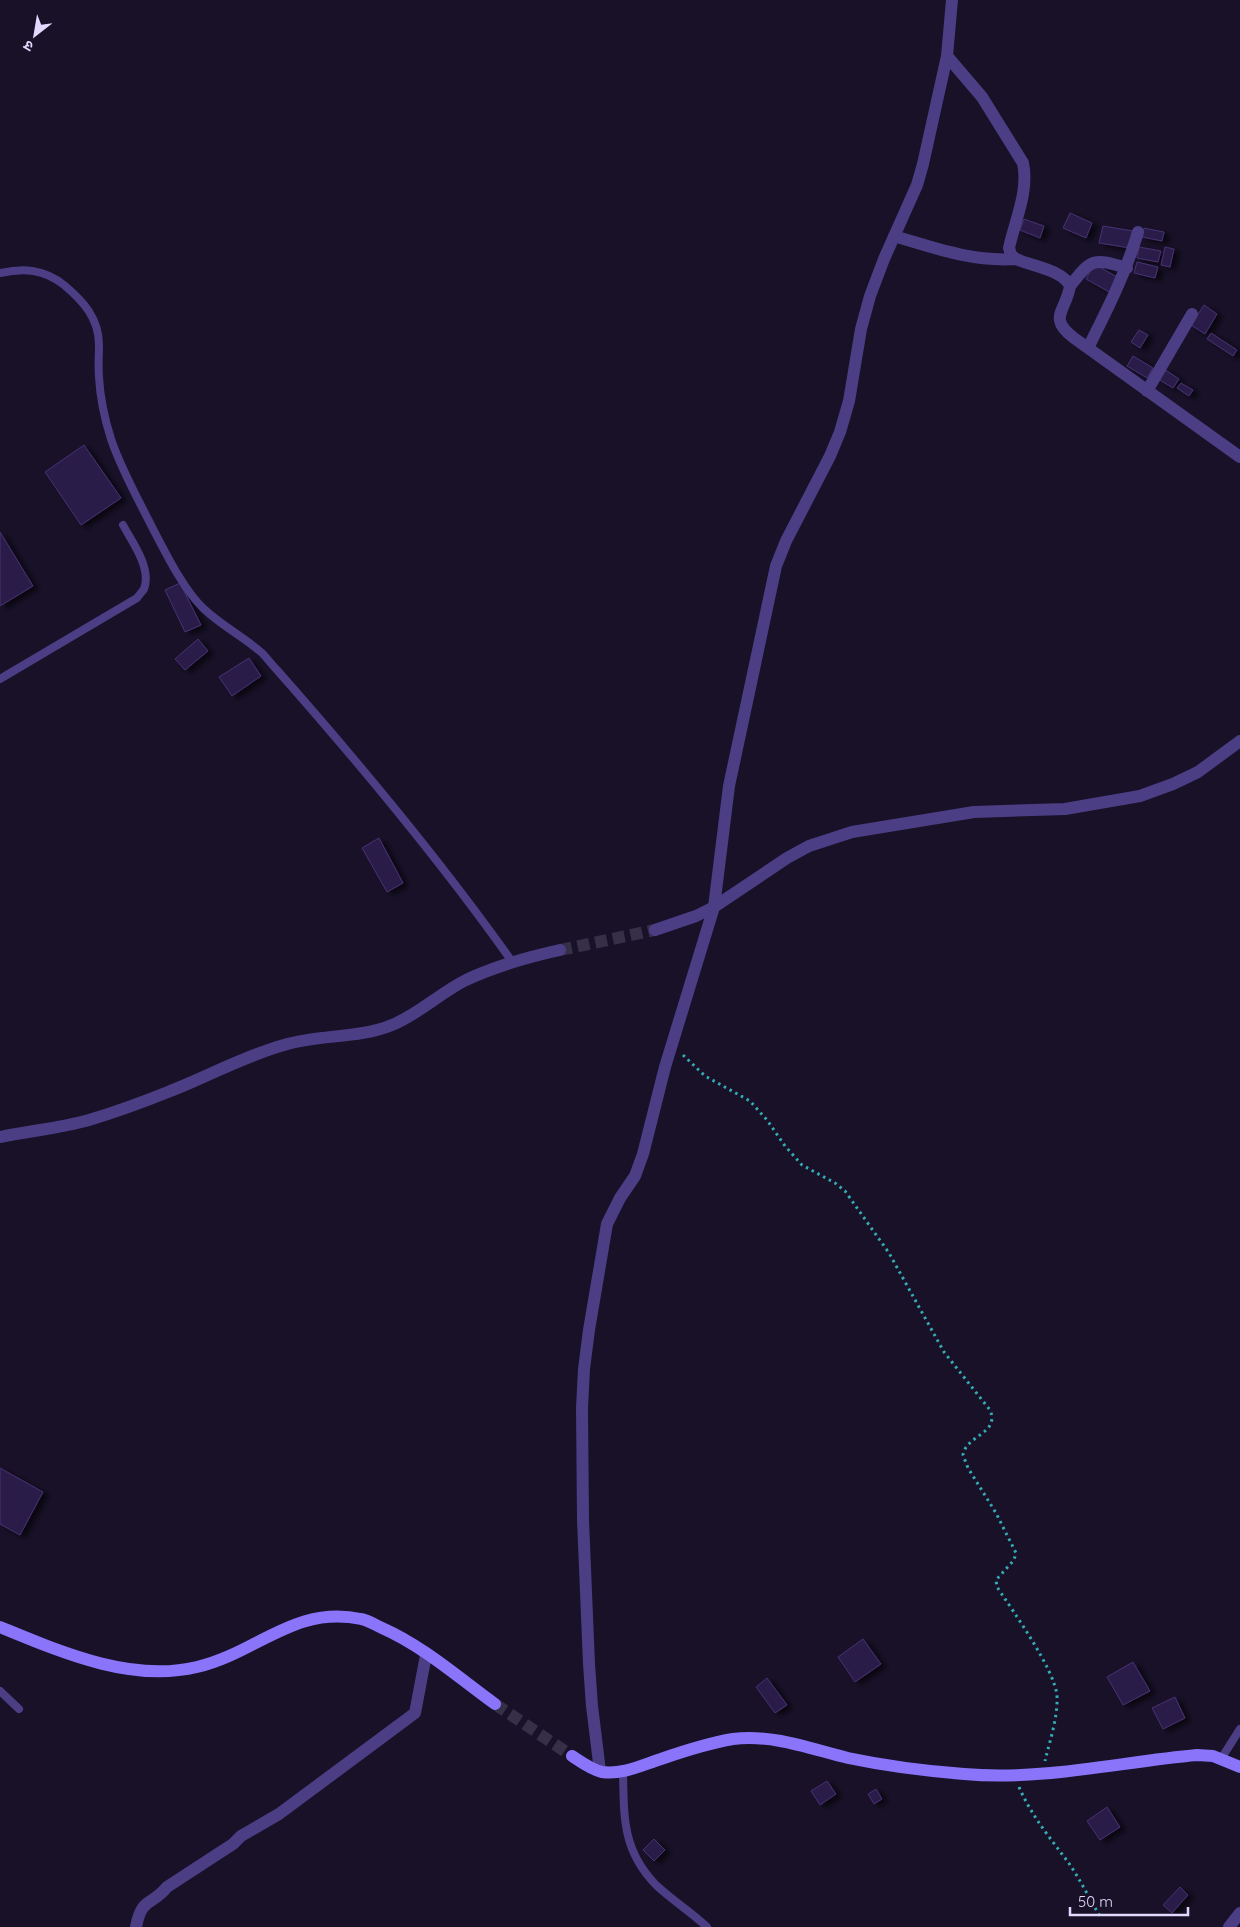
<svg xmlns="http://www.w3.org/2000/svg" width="1240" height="1927" viewBox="0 0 1240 1927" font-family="Quicksand,'Noto Sans Devanagari',sans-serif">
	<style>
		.building { fill: #2c1e48; stroke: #473173; filter: url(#shadow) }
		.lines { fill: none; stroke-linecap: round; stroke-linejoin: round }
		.street-tunnel { stroke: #362f48; stroke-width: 12; stroke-dasharray: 12 6; stroke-linecap: butt }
		.secondary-tunnel { stroke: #362f48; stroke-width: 12; stroke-dasharray: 12 6; stroke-linecap: butt }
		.path { stroke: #35abb6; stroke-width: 3; stroke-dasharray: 2.5 4; stroke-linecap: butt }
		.lane { stroke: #4b3e85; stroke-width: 8 }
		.street { stroke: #4b3e85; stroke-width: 12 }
		.secondary { stroke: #8a74fa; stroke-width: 12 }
	</style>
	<defs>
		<filter id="shadow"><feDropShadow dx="5.5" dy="3" stdDeviation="2.5" flood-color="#0009"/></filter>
	</defs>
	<rect width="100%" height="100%" fill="#181128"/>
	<path class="building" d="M1070,213L1092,223L1086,238L1063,228Z
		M1024,219L1044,226L1040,238L1020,230Z
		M1103,226L1133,231L1130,248L1099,243Z
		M1144,228L1164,232L1162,241L1142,237Z
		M1139,247L1161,251L1158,262L1137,258Z
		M1165,247L1174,249L1170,267L1161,265Z
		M1137,262L1158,267L1155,278L1134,273Z
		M1094,264L1119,278L1111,293L1086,279Z
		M1204,305L1217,314L1205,334L1191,325Z
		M1139,330L1148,335L1140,348L1131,342Z
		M1211,333L1237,350L1233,356L1207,339Z
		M1133,356L1153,368L1147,378L1127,366Z
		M1164,369L1179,379L1173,388L1158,379Z
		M1181,383L1193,390L1189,396L1177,388Z
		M84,445L121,498L81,525L45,472Z
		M0,532L33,586L0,606Z
		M180,583L201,625L185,632L165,590Z
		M198,639L208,651L185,670L175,659Z
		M249,658L261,676L232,696L219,677Z
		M379,838L403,883L387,892L362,848Z
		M0,1468L43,1492L20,1535L0,1524Z
		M863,1639L881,1664L855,1682L838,1657Z
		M1133,1662L1150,1691L1123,1705L1107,1677Z
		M767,1678L787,1705L775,1713L756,1687Z
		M1175,1697L1185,1718L1163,1729L1152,1708Z
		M827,1781L836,1794L820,1805L811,1791Z
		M876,1789L882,1799L874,1804L868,1794Z
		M1107,1807L1120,1827L1100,1840L1087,1821Z
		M654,1839L665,1850L654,1861L643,1850Z
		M1180,1887L1188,1895L1172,1913L1163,1905Z"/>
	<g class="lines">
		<path class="street-tunnel" d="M560,950L655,930"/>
		<path class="secondary-tunnel" d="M495,1704L572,1756"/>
		<path class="path" d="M683,1055L705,1076L750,1101L767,1120L785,1146L802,1165L835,1183L845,1191L889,1253L944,1352L990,1410C1000,1434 966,1435 963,1455L968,1468L996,1513L1016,1553L1014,1560L996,1580L997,1587C1013,1611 1055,1670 1057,1696C1058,1717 1050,1740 1045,1761
			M1019,1787C1031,1815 1050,1838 1068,1862C1080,1879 1090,1900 1101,1918"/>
		<path class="lane" d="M0,273C24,268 44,269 64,285C83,301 99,318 99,345C99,355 98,366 99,377C100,397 105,420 111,439C121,469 137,497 151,525C164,550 184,591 204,609C222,626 244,637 262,653C267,658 272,665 277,670C360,764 441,861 513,963
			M0,679L137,598C139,595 142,592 144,589C152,568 132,542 123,525
			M0,1691L19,1709
			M1221,1759L1240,1729
			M623,1771C624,1817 622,1850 656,1885C672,1900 691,1912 707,1927"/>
		<path class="street" d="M947,56L982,97L1023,163C1029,192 1015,220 1009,248L1011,255L1016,259C1031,266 1063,270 1070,286C1066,311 1047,318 1074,338L1240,457
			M894,236C934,248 973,262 1016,259
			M1070,286C1092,258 1093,258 1127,268
			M1088,348C1108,308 1125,275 1138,232
			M1147,391L1192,314
			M655,930L696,916L714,907L787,858L809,846L852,832L974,812L1065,809L1140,796L1173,784L1198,772L1240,741
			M0,1137C29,1131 61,1128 89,1120C116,1112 143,1102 168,1092C207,1077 244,1056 284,1045C319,1034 358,1039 392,1025C419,1014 440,993 466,980C496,966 528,957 560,950
			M600,1771L592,1706L589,1664L583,1520L582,1408L584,1369L589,1330L607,1224L620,1198L635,1176L643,1154L665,1067L714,907L729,786L776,566L786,541L830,456L840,432L849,401L861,329L870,296L884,259L917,185L923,164L947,56L952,0
			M136,1927C142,1896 152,1906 167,1887L233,1844L241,1836L279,1814L415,1713L426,1655
			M1229,1927L1240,1913"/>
		<path class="secondary" d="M0,1627C61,1652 131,1683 197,1667C257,1653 294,1605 361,1619C368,1620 375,1625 382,1628C423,1646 459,1678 495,1704
			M572,1756C581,1762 592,1770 602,1772C622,1775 642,1765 661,1759C684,1751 709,1743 733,1739C773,1734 811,1749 848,1758C886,1766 925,1771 964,1774C1042,1781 1119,1762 1197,1755L1213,1756L1240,1767"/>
	</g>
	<g transform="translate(35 35) rotate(211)" stroke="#181128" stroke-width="4" paint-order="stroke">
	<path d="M0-4L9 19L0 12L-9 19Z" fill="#e2d9fe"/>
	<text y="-8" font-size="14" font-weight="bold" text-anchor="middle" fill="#e2d9fe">उ</text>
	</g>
	<path d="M1070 1907v8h118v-8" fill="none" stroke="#e2d9fe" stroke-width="2.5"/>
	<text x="1078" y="1907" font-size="15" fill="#e2d9fe" stroke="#181128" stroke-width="4" paint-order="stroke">50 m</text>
</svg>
